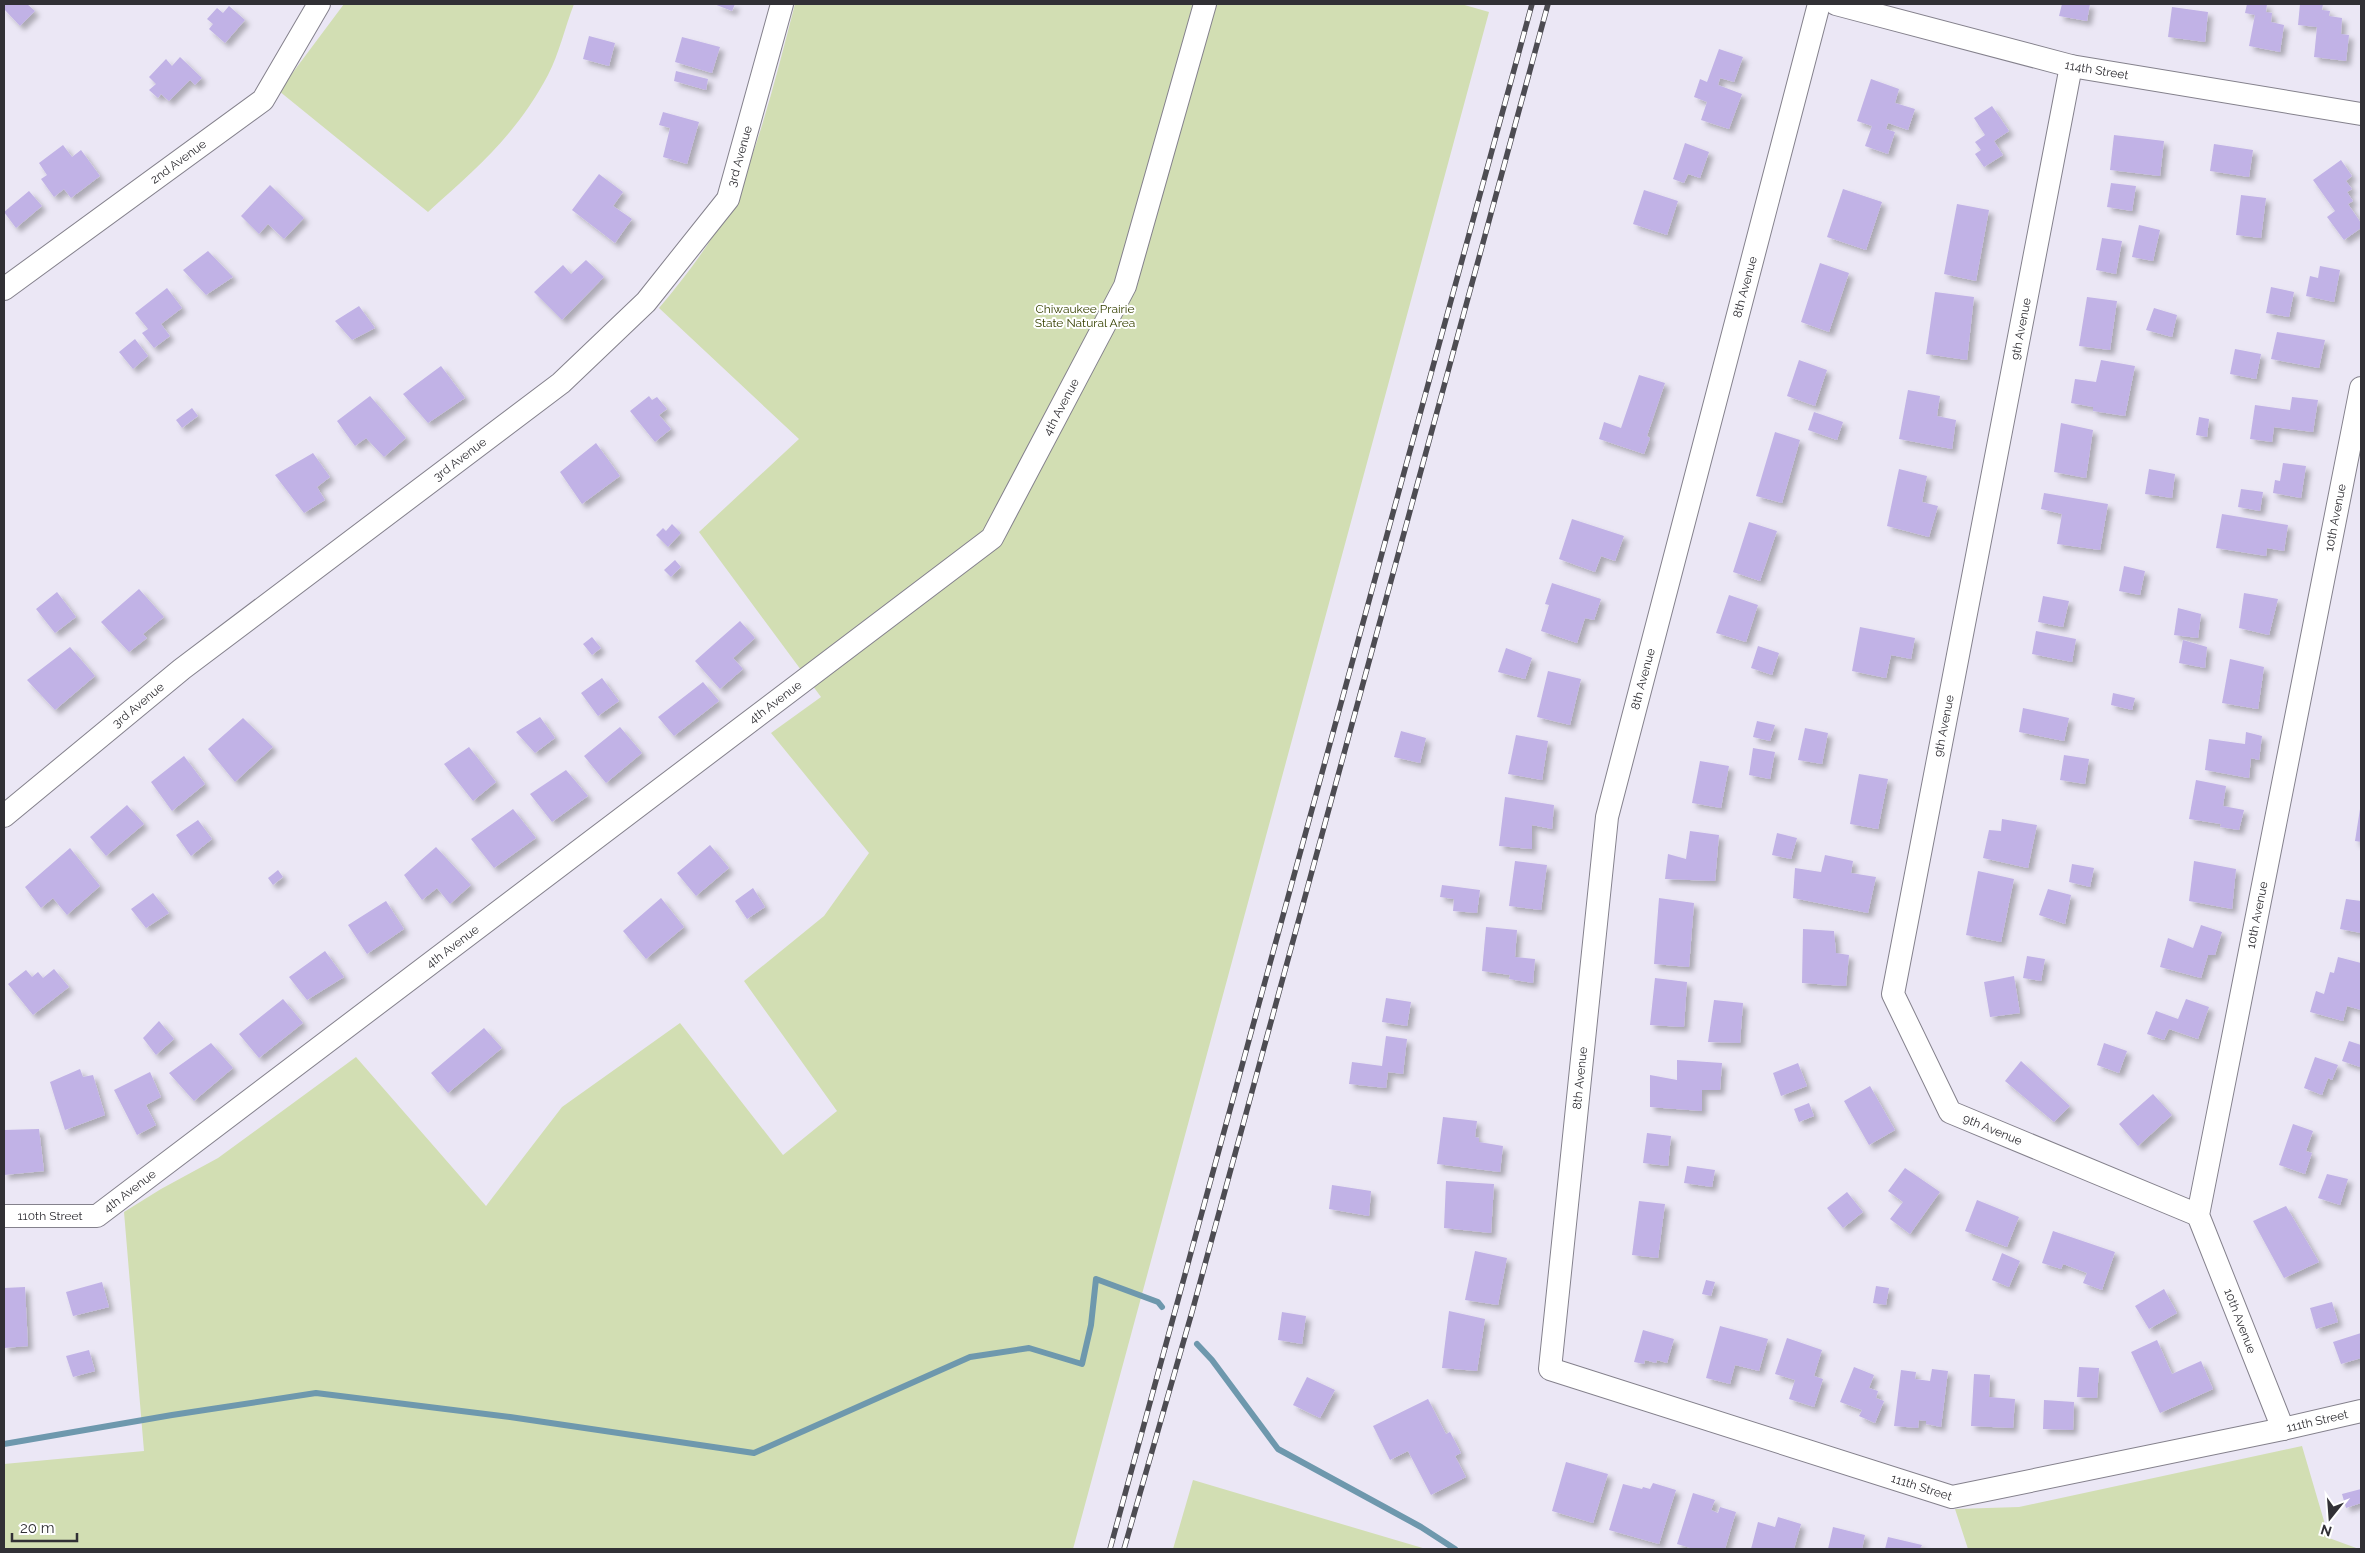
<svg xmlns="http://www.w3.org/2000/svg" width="2365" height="1553" viewBox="0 0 2365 1553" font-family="Raleway,sans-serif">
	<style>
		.green { fill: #d2deb3 }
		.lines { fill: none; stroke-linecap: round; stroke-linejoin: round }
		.stream { stroke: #6e98ad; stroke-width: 6 }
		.building { fill: #c1b2e6; filter: url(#shadow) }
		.street-casing { stroke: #84818c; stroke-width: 24 }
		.street { stroke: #fff; stroke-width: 22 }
		.rail-casing { stroke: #4d4c52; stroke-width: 5.5 }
		.rail { stroke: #fff; stroke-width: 4; stroke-dasharray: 11; stroke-linecap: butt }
		.labels { text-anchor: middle; stroke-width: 4; stroke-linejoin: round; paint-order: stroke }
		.street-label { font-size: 12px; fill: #313035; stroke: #fff }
		.park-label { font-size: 12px; fill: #364101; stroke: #fff }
	</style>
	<defs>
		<filter id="shadow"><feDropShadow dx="4.5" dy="4.5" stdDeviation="2.5" flood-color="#0004"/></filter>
	</defs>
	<rect width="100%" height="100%" fill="#ebe7f5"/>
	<path class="green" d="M344,4H574C565,27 559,54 548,75C517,134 476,169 428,212L279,91Z
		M795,4H1461L1489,12L1073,1549H4V1464L144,1451L124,1212L161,1189L218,1158L356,1057L486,1206L562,1107L680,1023L783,1155L837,1111L744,981L824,916L869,853L771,733L821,697L699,532L799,439L659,308C693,268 725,224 745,175C766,120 780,61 795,4Z
		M2302,1446L2329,1538L2359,1549H1968L1955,1509L2019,1507Z
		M1193,1480L1426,1549H1173Z"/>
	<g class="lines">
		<path class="stream" d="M1197,1344L1212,1360L1278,1449L1421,1527L1455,1549
			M4,1444L172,1415L316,1393L510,1417L754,1453L970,1357L1029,1348L1082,1364L1091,1325L1096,1279L1158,1302L1162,1307"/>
	</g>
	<path class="building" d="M4,4H27L35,11L20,26L4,9Z
		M714,4H735L732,11Z
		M2062,4H2090L2087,21L2059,16Z
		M2247,4H2267L2266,12L2272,13L2271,22L2284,25L2280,52L2249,46L2255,15L2245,13Z
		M2300,4H2323L2322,10L2330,11L2329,16L2342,18L2341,34L2349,35L2346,61L2314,57L2317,27L2298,25Z
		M229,6L245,20L225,43L209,29L213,24L207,19L217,8L223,13Z
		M2172,7L2208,12L2205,42L2168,37Z
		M589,36L615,43L609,66L583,59Z
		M682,37L720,47L712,73L675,62Z
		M1719,49L1743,57L1734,82L1720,78L1718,85L1742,94L1729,129L1701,120L1707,102L1694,97L1700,79L1707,82Z
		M180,57L202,78L195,85L190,80L169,101L161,94L158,98L149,90L156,84L149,77L166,59L172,66Z
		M676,71L708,79L706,90L674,81Z
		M1871,79L1899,89L1895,103L1915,109L1908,130L1888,123L1886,129L1895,132L1888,154L1865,146L1872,126L1857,121Z
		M1992,106L2009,131L1994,141L2003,155L1984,167L1975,154L1981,150L1975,142L1985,135L1974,118Z
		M663,112L699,122L687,164L663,157L670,128L659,125Z
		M2114,135L2164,141L2160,176L2110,170Z
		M1685,143L1709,152L1700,178L1688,174L1684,183L1673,179Z
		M2214,144L2253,150L2249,177L2210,171Z
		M63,145L72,157L81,150L100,176L71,198L64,189L54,197L41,179L47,175L39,163Z
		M2341,160L2352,176L2346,181L2352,189L2347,192L2353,201L2348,204L2361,223V228L2344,240L2327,217L2335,211L2313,180Z
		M599,174L623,192L613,206L632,219L615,243L572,210Z
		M2111,183L2136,186L2132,211L2107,207Z
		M270,185L304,218L284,239L268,224L259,234L241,216Z
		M1843,189L1882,202L1866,250L1827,237Z
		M1644,190L1678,201L1667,235L1633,224Z
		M29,191L42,206L16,228L4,212Z
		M2241,195L2266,198L2261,238L2236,235Z
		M1957,204L1989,210L1976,281L1944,274Z
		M2139,225L2160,230L2153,261L2132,257Z
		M2102,238L2122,241L2116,274L2096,270Z
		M208,251L233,277L206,295L183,270Z
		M586,260L604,277L562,320L534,292L563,265L571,274Z
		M1820,263L1849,273L1829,332L1801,322Z
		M2320,266L2340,270L2334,302L2306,296L2310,276L2318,278Z
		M2271,287L2294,292L2289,317L2266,313Z
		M167,288L182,308L161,324L170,336L154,348L142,333L148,329L135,313Z
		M1935,292L1974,297L1967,360L1926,354Z
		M2087,297L2117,301L2110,350L2079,346Z
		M359,306L375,328L352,340L335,321Z
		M2154,308L2177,315L2172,337L2146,330Z
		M2277,332L2325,340L2319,368L2271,359Z
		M135,339L148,356L133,369L119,352Z
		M2235,349L2261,354L2256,379L2230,374Z
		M1799,360L1827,370L1815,406L1787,396Z
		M2101,360L2135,366L2125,416L2093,411V407L2071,403L2075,379L2096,382Z
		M441,366L465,398L428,423L403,394Z
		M1639,375L1665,383L1647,436L1650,438L1644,454L1599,439L1604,422L1621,428Z
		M1908,390L1940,396L1937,416L1956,420L1952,449L1899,439Z
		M370,396L406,438L384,457L366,438L355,446L337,421Z
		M649,396L652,400L657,397L667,409L659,415L671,429L655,442L630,411Z
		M2292,397L2318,400L2313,432L2274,427L2272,442L2250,439L2255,405L2290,410Z
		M192,408L198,416L182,428L176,420Z
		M1814,412L1843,422L1837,440L1808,430Z
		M2199,417L2209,419L2207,437L2196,435Z
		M2061,423L2093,430L2086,478L2054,472Z
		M1775,432L1800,440L1782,503L1756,496Z
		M596,443L620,476L582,504L560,472Z
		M313,453L330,477L317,487L325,500L304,513L275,475Z
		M2283,463L2306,466L2301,498L2273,493L2275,480L2280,481Z
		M1899,469L1927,476L1922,502L1938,506L1929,537L1887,526Z
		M2149,469L2175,474L2172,498L2145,494Z
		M2241,489L2263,492L2260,511L2238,507Z
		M2044,493L2108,504L2100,550L2057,544L2062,514L2041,509Z
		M2222,514L2288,525L2284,551L2267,548L2266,556L2216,548Z
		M1572,519L1624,536L1615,561L1601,556L1595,572L1559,559Z
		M1749,522L1777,531L1760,581L1733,572Z
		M672,524L681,533L668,547L656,535L663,528L666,531Z
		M675,560L681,567L671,577L664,570Z
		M2124,566L2145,571L2140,595L2119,591Z
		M1552,583L1601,599L1594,620L1585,618L1577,643L1541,631L1549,605L1545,604Z
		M139,589L164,617L143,634L147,638L129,652L101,622Z
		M57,592L76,617L55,633L36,609Z
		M2244,593L2278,599L2269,635L2239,628Z
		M1729,595L1758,605L1746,642L1716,633Z
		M2043,596L2069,601L2063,627L2038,622Z
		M2178,608L2201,614L2198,638L2174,635Z
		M740,621L755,638L733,658L743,669L720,689L695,661Z
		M1860,627L1915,638L1911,659L1891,655L1886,678L1852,671Z
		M2036,631L2076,639L2072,662L2032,654Z
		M592,637L601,648L592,655L583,644Z
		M2183,640L2207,647L2205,668L2179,663Z
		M1758,646L1779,653L1772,675L1751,668Z
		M70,647L95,676L55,710L27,680Z
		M1506,648L1532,658L1525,679L1498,672Z
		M2230,659L2264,667L2258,709L2222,703Z
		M1548,671L1581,679L1570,725L1537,717Z
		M602,678L619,701L598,716L581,693Z
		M703,682L719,701L674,736L658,717Z
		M2113,693L2135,698L2132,710L2111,705Z
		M2023,708L2069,718L2064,741L2019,732Z
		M540,717L555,738L535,753L516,732Z
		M243,718L273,747L235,782L208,749Z
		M1757,721L1775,725L1770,741L1753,737Z
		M620,727L642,753L606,783L584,756Z
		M1805,728L1828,733L1822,764L1798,760Z
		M1401,731L1426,738L1420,763L1394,757Z
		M2246,732L2262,736L2259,760L2251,758L2249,778L2205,770L2209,739L2245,744Z
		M1516,735L1548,741L1542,780L1508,774Z
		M469,747L496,782L473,801L444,764Z
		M1753,748L1775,752L1770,779L1749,775Z
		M2064,755L2089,759L2085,784L2060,780Z
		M184,756L205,784L172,811L151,782Z
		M1700,761L1729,766L1721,808L1692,803Z
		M566,770L588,796L552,822L530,794Z
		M1859,774L1888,779L1878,829L1850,824Z
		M2196,780L2226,786L2223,806L2244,810L2239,830L2220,827L2221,824L2189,819Z
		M1505,797L1554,805L1552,829L1532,825V849L1499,846Z
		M127,805L144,824L106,856L90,837Z
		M513,809L536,838L494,868L471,839Z
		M2360,809H2361V842L2355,841Z
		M2002,819L2037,825L2028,868L1983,858L1989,830L2001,831Z
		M198,820L212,839L191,856L176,835Z
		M1690,831L1719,835L1715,881L1665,879L1668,854L1686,859Z
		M1777,833L1797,838L1791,859L1772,855Z
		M710,845L729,868L696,896L677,873Z
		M436,847L471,885L450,904L437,888L422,900L404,875Z
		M70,848L100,886L67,915L53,898L41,908L25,887Z
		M1825,855L1853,861L1851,873L1876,877L1868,913L1793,898L1795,868L1821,872Z
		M1515,861L1547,865L1541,910L1509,906Z
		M2194,861L2236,869L2232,909L2189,901Z
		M2072,864L2094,868L2090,887L2069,882Z
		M278,870L283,877L273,885L268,878Z
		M1978,871L2014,879L2001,942L1966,935Z
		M1442,885L1480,890L1477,913L1453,911L1454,899L1440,897Z
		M753,888L765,907L747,919L735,901Z
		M2048,889L2071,895L2065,924L2039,915Z
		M153,893L169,913L146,928L131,909Z
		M661,898L684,927L646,959L623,931Z
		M1659,898L1694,903L1689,967L1654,964Z
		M2346,899L2361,901V933L2340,929Z
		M386,901L404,929L367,954L348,925Z
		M2201,925L2222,932L2215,955H2208L2201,978L2160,967L2168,938L2193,948Z
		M1486,927L1517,930L1515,957L1535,959L1533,983L1509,979L1510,975L1482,971Z
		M1803,929L1834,931L1836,953L1849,955L1846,986L1802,983Z
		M325,951L344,977L307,1000L289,977Z
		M2027,956L2045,959L2041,981L2023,978Z
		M2338,957L2361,963V1010L2347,1006L2343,1021L2310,1012L2316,991L2324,994L2330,972L2334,973Z
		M54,969L69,987L33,1015L8,984L26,970L32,977L38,972L43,978Z
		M2014,976L2020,1013L1990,1017L1984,982Z
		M1655,978L1687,982L1684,1027L1650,1025Z
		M1386,998L1411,1002L1407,1026L1382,1022Z
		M283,999L303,1023L259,1058L239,1034Z
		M2186,999L2209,1007L2198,1039L2169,1029L2164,1040L2147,1034L2156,1011L2178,1019Z
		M1714,1000L1743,1003L1740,1043L1708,1042Z
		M159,1021L174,1039L156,1055L143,1038Z
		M484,1028L502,1048L448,1093L431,1073Z
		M1386,1036L1407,1039L1403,1074L1388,1072L1386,1088L1349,1084L1352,1062L1382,1066Z
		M2349,1041L2361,1045L2360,1067L2342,1061Z
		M211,1043L233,1068L194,1101L169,1073Z
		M2104,1043L2127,1051L2119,1073L2097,1065Z
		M2315,1057L2338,1065L2332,1080L2328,1078L2322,1095L2304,1088Z
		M1677,1060L1722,1063L1720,1090H1702V1111L1650,1107V1075L1677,1080Z
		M2021,1061L2070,1106L2054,1122L2005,1081Z
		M1798,1063L1807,1086L1781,1096L1773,1073Z
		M80,1069L83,1077L93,1075L105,1115L65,1130L50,1082Z
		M150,1072L161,1097L146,1105L156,1125L137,1135L114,1090Z
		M1870,1086L1895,1130L1869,1145L1844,1101Z
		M2153,1094L2172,1115L2138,1146L2119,1124Z
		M1809,1103L1814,1116L1799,1122L1794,1109Z
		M1443,1117L1477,1121L1475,1137L1479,1138V1142L1503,1146L1500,1172L1437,1164Z
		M2293,1124L2313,1131L2306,1151L2312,1153L2305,1174L2279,1165Z
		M39,1129L44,1171L4,1175V1130Z
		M1647,1133L1671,1136L1668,1166L1643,1163Z
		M1687,1166L1715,1170L1712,1187L1684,1183Z
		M1905,1168L1940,1192L1910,1234L1890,1219L1903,1202L1888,1191Z
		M2327,1174L2348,1179L2340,1205L2318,1198Z
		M1446,1181L1494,1184L1491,1233L1444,1228Z
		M1332,1185L1371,1191L1369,1216L1329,1209Z
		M1847,1192L1863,1212L1843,1228L1827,1208Z
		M1977,1200L2019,1217L2007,1247L1965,1231Z
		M1639,1201L1665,1204L1658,1258L1632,1255Z
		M2286,1206L2319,1262L2284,1278L2253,1221Z
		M2053,1231L2115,1252L2102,1290L2083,1283L2087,1273L2063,1264L2061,1269L2042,1263Z
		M1475,1251L1507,1258L1498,1305L1465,1300Z
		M2002,1253L2020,1261L2009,1287L1992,1280Z
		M1706,1280L1715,1282L1711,1296L1702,1294Z
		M102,1282L109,1307L73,1316L66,1292Z
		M1876,1286L1889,1288L1886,1305L1873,1303Z
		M25,1287L28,1346L4,1348V1288Z
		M2164,1289L2177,1313L2149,1329L2135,1306Z
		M2332,1302L2338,1322L2316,1329L2310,1308Z
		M1449,1311L1485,1319L1477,1371L1442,1368Z
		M1282,1312L1306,1316L1302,1344L1278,1340Z
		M1720,1326L1768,1339L1759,1371L1735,1365L1730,1384L1706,1378Z
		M1643,1330L1674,1339L1667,1363L1657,1360L1656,1363L1645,1360L1644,1364L1634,1362Z
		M2361,1333V1358L2341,1364L2333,1342Z
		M1787,1338L1822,1350L1814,1376L1823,1379L1814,1407L1789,1399L1795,1380L1775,1374Z
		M2157,1340L2172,1374L2201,1361L2213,1389L2160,1413L2131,1352Z
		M89,1350L95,1371L73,1377L66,1356Z
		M1854,1367L1874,1375L1869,1388L1878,1391L1876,1398L1884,1401L1875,1423L1859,1416L1862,1410L1840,1402Z
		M2079,1367L2099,1368L2097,1398L2077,1397Z
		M1932,1369L1948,1371L1941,1427L1926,1424V1421L1919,1420L1918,1428L1894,1426L1901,1370L1916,1372L1915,1379L1930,1381Z
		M1974,1374L1990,1375L1989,1397L2015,1399L2013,1428L1971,1426Z
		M1307,1377L1335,1390L1320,1418L1293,1405Z
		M1428,1399L1446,1434L1450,1432L1461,1453L1455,1456L1466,1477L1431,1495L1408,1451L1390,1460L1373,1426Z
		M2044,1400L2074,1402L2073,1430L2043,1429Z
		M1566,1462L1608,1474L1593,1523L1552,1511Z
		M1653,1483L1676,1490L1659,1544L1609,1530L1623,1484L1642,1489L1643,1487L1650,1489Z
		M2361,1489V1503L2346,1508L2342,1494Z
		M1693,1493L1715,1500L1711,1510L1718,1513L1720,1507L1736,1512L1725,1549H1694L1677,1544Z
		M1778,1517L1801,1524L1794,1549H1751L1758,1522L1775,1527Z
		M1833,1527L1865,1535L1862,1549H1828Z
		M1888,1537L1922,1545L1920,1549H1885Z"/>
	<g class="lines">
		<defs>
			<g id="street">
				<path id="s1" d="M1819,4L1607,817L1550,1369L1952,1497L2283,1429L2361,1411"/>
				<path id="s2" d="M1836,4L2071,66L2361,114"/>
				<path id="s3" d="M2071,66L1893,994L1950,1112L2198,1215"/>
				<path id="s4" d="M4,289L263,100L319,4"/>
				<path id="s5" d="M4,816L182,669L561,383L646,302L728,199L782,4"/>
				<path id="s6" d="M4,1216H97L992,538L1125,286L1205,4"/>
				<path id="s7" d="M2283,1429L2198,1215L2361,388"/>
			</g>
		</defs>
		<use href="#street" class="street-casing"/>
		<use href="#street" class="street"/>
		<defs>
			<path id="rail" d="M1110,1549L1532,4
				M1124,1549L1192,1312L1548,4"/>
		</defs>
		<use href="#rail" class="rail-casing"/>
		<use href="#rail" class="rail"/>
	</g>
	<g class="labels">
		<g class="street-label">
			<text dy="4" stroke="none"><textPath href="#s2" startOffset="269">114th Street</textPath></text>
			<text dy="4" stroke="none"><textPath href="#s5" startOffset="999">3rd Avenue</textPath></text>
			<text dy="4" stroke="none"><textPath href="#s4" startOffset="216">2nd Avenue</textPath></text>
			<text transform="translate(1745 287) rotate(-75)" y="4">8th Avenue</text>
			<text transform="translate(2021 329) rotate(-79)" y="4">9th Avenue</text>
			<text dy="4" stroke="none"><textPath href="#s6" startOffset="1364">4th Avenue</textPath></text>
			<text dy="4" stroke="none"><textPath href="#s5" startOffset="579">3rd Avenue</textPath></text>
			<text dy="4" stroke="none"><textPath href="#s7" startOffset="941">10th Avenue</textPath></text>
			<text transform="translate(1643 679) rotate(-75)" y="4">8th Avenue</text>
			<text dy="4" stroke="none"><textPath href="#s6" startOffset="944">4th Avenue</textPath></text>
			<text dy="4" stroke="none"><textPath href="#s5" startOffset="174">3rd Avenue</textPath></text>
			<text transform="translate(1944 726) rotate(-79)" y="4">9th Avenue</text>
			<text dy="4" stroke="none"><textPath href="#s7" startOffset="536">10th Avenue</textPath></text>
			<text dy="4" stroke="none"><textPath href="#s6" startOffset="539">4th Avenue</textPath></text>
			<text transform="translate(1580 1078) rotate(-84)" y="4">8th Avenue</text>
			<text dy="4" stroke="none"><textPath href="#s3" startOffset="1122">9th Avenue</textPath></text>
			<text dy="4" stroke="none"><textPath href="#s6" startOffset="134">4th Avenue</textPath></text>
			<text dy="4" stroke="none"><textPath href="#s6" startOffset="46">110th Street</textPath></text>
			<text transform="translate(2240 1321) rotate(69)" y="4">10th Avenue</text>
			<text dy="4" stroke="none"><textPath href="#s1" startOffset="2190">111th Street</textPath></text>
			<text dy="4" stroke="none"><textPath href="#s1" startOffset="1785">111th Street</textPath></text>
		</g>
		<g class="park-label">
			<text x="1085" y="313">Chiwaukee Prairie<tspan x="1085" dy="14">State Natural Area</tspan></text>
		</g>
	</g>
	<rect width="2365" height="1553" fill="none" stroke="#313035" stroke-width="10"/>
	<g transform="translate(2330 1518) rotate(197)" stroke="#ffffff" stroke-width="4" paint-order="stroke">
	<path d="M0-4L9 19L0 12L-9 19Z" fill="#313035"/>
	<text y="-8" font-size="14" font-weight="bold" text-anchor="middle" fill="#313035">N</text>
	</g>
	<path d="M12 1533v8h65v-8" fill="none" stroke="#313035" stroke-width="2.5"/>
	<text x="20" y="1533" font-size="15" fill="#313035" stroke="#ffffff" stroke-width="4" paint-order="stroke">20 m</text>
</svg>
